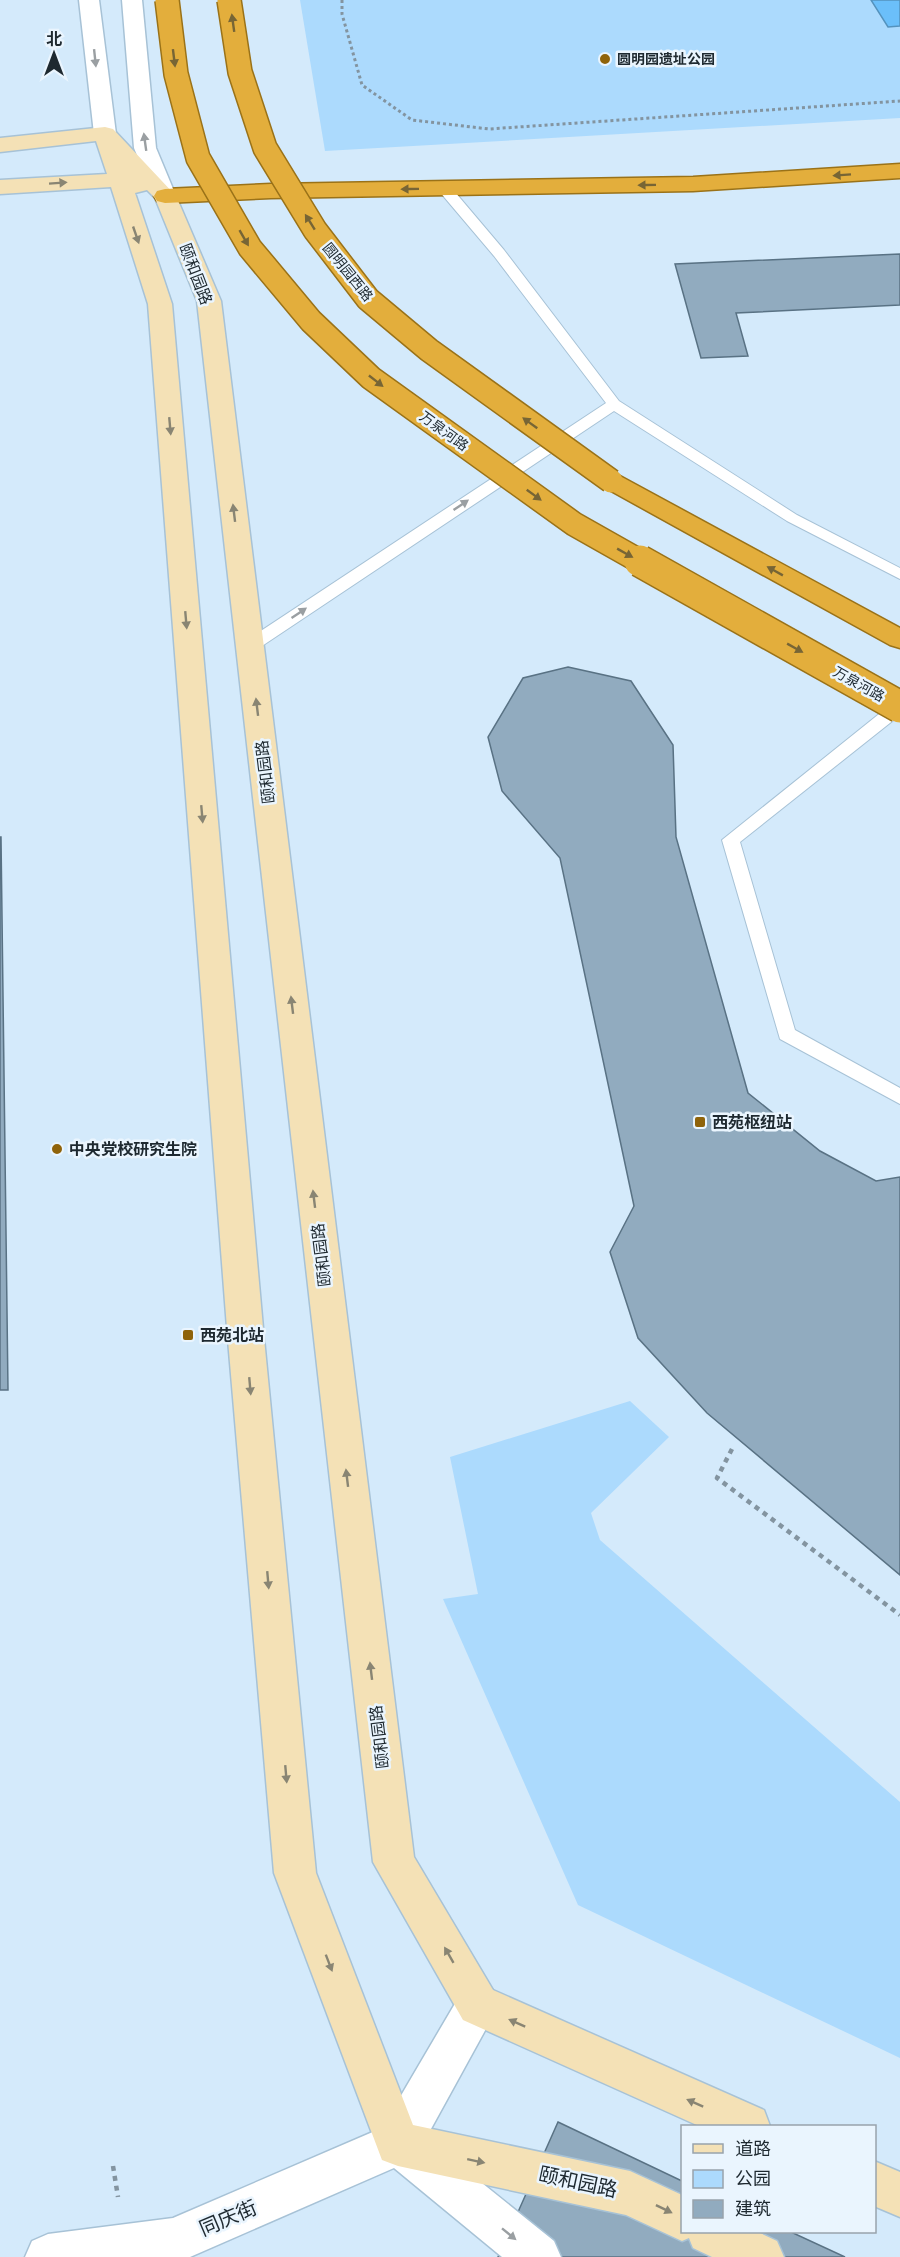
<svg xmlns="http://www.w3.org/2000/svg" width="900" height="2257" viewBox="0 0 900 2257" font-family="'Exo 2','Noto Sans SC',sans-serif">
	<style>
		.green { fill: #acdafd }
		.water { fill: #6bbffa; stroke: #5492bd; stroke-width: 1.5 }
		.building { fill: #91abbf; stroke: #597284; stroke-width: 1.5 }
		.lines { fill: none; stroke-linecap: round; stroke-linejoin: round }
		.service-casing { stroke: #a7c2d6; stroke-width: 2 }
		.tertiary-casing { stroke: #a7c2d6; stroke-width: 3 }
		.secondary-casing { stroke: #a7c2d6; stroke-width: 3 }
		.trunk-casing { stroke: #9a7218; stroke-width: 3 }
		.path-far1 { stroke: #8394a0; stroke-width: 3; stroke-dasharray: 3 3; stroke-linecap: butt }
		.path { stroke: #8394a0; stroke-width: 4.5; stroke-dasharray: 5 5; stroke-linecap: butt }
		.service { fill: #fff; fill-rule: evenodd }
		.tertiary { fill: #fff; fill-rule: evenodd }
		.secondary { fill: #f4e1b6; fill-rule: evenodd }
		.trunk { fill: #e3ae3c; fill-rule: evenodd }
		.trunk-bridge-far1-casing { stroke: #9a7218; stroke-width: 26; stroke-linecap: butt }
		.trunk-bridge-casing { stroke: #9a7218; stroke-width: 34; stroke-linecap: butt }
		.trunk-bridge-far1 { stroke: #e3ae3c; stroke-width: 23 }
		.trunk-bridge { stroke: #e3ae3c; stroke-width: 31 }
		.oneway { fill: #776535 }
		.oneway2 { fill: #9a9fa2 }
		.oneway3 { fill: #898573 }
		.poi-dot { fill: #8f630a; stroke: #eaf5fe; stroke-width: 2 }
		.labels { text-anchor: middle; stroke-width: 5; stroke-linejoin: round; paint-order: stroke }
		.far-poi-label { font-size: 14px; font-weight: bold; fill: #1e2930; stroke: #eaf5fe; text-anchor: start }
		.far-street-label { font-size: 14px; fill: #1e2930; stroke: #eaf5fe }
		.street-label { font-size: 16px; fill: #1e2930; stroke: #eaf5fe }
		.poi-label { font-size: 16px; font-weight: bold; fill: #1e2930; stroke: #eaf5fe; text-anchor: start }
		.near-street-label { font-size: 20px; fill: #1e2930; stroke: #eaf5fe }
	</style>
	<rect width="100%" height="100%" fill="#d4eafb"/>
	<path class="green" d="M300,0H900V118L325,151Z
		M630,1401L669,1437L591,1513L600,1540L900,1802V2058L578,1905L443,1599L478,1594L450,1457Z"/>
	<path class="water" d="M871,0H900V26L888,27Z"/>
	<path class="building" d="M900,254V305L736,313L748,356L701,358L675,264Z
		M568,667L631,681L673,745L676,837L748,1093L820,1151L876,1181L900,1177V1575L707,1413L638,1338L610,1252L634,1206L560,858L502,791L488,737L523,678Z
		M1,837L8,1390H0V837Z
		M558,2122L682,2181V2232H791L845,2257H498Z"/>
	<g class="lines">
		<defs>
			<path id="service" d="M444,184L449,185L504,250L619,401L797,515L900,568V579L787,521L614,411L256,650H244L242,646L244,642L606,403L494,256L439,191V185Z
				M900,701V715L740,842L795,1030L900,1088V1104L780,1039L722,840L894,702Z"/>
			<path id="tertiary" d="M79,0H99L116,134L113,139H97L94,134Z
				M122,0H142L156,148L176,196L173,201H157L154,196L134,148Z
				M478,1984L493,1990L499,2005L426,2138L554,2241L561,2257H502L394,2168L190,2257H25L32,2241L48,2234L173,2218L382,2128L463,1990Z"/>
			<path id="secondary" d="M105,127L113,129L176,196L221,301L414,1857L493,1990L764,2110L770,2126H699L463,2020L373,1862L197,301L155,198L147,190L135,193L172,304L263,1328L316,1873L413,2125L630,2171L682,2195V2232H758L777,2241L784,2257H712L693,2248L689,2238L682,2241L626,2215L398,2166L382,2160L274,1873L227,1328L148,304L111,187L0,194V180L107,174L96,141L0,152V138Z
				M874,2161L900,2172V2217L874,2206Z"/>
			<path id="trunk" d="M900,164V178L693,191L271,198L165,203L157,201L154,196L157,191L165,189L271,184L693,177Z
				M611,473L620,476L900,628V648L890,645L602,486L598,481L602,476Z"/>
		</defs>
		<use href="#service" class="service-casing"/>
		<use href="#tertiary" class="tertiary-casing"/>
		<use href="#secondary" class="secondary-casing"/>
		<use href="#trunk" class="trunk-casing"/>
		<path class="path-far1" d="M342,0V14L362,85L412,120L489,129L900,101"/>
		<path class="path" d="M732,1449L717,1478L900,1615
			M113,2166L118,2197"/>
		<use href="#service" class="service"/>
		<use href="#tertiary" class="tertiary"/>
		<use href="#secondary" class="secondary"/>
		<use href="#trunk" class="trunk"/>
		<defs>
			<path id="trunk-bridge-far1" d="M167,0L176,74L198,158L250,248L311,321L371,378L574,524L643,563
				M229,0L240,72L265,148L315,230L368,299L429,350L611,481"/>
			<path id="trunk-bridge" d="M640,561L900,707"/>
		</defs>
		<use href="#trunk-bridge-far1" class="trunk-bridge-far1-casing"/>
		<use href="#trunk-bridge" class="trunk-bridge-casing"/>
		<use href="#trunk-bridge-far1" class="trunk-bridge-far1"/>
		<use href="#trunk-bridge" class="trunk-bridge"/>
	</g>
	<defs><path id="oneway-solid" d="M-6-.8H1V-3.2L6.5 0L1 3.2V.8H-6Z" transform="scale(1.5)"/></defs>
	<g class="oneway">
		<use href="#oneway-solid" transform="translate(233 23) rotate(-98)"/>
		<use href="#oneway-solid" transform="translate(174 58) rotate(83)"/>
		<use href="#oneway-solid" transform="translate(842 175) rotate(176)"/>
		<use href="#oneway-solid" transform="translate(647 185) rotate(179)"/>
		<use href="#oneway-solid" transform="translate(410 189) rotate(179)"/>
		<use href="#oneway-solid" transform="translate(310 222) rotate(-122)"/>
		<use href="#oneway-solid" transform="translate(244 238) rotate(60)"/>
		<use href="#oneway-solid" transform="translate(376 381) rotate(38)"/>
		<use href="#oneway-solid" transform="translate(530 423) rotate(-144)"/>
		<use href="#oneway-solid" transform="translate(534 495) rotate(36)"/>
		<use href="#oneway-solid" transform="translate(625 553) rotate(29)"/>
		<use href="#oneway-solid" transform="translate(775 571) rotate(-151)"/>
		<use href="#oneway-solid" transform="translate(795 648) rotate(29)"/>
	</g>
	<g class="oneway2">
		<use href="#oneway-solid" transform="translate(95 58) rotate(84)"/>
		<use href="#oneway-solid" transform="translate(145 142) rotate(-98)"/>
		<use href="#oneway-solid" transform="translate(461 505) rotate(-34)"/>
		<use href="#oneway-solid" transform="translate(299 613) rotate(-34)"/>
		<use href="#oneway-solid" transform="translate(509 2234) rotate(39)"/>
	</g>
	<g class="oneway3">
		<use href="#oneway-solid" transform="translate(58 183) rotate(-4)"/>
		<use href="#oneway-solid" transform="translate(136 235) rotate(71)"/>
		<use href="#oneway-solid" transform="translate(170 426) rotate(85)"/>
		<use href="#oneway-solid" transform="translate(234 513) rotate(-97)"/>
		<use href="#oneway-solid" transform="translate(186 620) rotate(85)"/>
		<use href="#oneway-solid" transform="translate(257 707) rotate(-97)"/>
		<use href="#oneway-solid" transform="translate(202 814) rotate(85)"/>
		<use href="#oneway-solid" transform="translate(292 1005) rotate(-97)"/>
		<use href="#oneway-solid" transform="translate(314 1199) rotate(-97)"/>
		<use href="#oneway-solid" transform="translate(250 1386) rotate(85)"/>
		<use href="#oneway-solid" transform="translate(347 1478) rotate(-97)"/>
		<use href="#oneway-solid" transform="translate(268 1580) rotate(85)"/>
		<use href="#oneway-solid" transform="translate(371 1671) rotate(-97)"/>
		<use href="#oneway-solid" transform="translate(286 1774) rotate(85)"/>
		<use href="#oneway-solid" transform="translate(449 1955) rotate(-120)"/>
		<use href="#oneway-solid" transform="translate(329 1963) rotate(69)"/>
		<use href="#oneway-solid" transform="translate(517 2023) rotate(-156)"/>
		<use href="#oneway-solid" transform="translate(695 2103) rotate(-156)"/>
		<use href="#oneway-solid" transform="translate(476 2161) rotate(12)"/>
		<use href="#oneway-solid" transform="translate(664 2209) rotate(26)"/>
	</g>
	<g class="poi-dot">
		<circle cx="605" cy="59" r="6"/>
		<rect x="694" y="1116" width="12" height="12" rx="3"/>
		<circle cx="57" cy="1149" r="6"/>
		<rect x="182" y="1329" width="12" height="12" rx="3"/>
	</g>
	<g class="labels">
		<g class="far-poi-label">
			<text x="617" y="64">圆明园遗址公园</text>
		</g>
		<g class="far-street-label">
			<text transform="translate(348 272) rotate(51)" y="5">圆明园西路</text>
			<text transform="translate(444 431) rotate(36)" y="5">万泉河路</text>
			<text transform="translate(859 684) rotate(29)" y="5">万泉河路</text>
		</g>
		<g class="street-label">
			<text transform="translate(196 274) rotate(69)" y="6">颐和园路</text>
			<text transform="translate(265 772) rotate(-97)" y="6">颐和园路</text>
			<text transform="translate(321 1255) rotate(-97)" y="6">颐和园路</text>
			<text transform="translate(379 1737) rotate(-97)" y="6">颐和园路</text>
		</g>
		<g class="poi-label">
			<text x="712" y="1128">西苑枢纽站</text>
			<text x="69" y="1155">中央党校研究生院</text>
			<text x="200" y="1341">西苑北站</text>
		</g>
		<g class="near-street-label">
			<text transform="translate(578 2182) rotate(12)" y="7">颐和园路</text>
			<text transform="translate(228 2218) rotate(-23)" y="7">同庆街</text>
		</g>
	</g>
	<rect x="681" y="2125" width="195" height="108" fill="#eaf5fe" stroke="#98a3ac" stroke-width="1.5"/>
	<rect x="693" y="2144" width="30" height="9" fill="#f4e1b6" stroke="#98a3ac" stroke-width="1.5"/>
	<text x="735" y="2155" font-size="18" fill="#1e2930">道路</text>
	<rect x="693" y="2170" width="30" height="18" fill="#acdafd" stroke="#98a3ac" stroke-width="1.5"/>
	<text x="735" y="2185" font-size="18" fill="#1e2930">公园</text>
	<rect x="693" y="2200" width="30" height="18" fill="#91abbf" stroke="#98a3ac" stroke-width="1.5"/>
	<text x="735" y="2215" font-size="18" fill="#1e2930">建筑</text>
	<g transform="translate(54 54)" stroke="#eaf5fe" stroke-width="4.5" paint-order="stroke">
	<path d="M0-4.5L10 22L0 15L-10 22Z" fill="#1e2930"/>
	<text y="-9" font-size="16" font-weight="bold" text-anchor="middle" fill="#1e2930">北</text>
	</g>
</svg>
